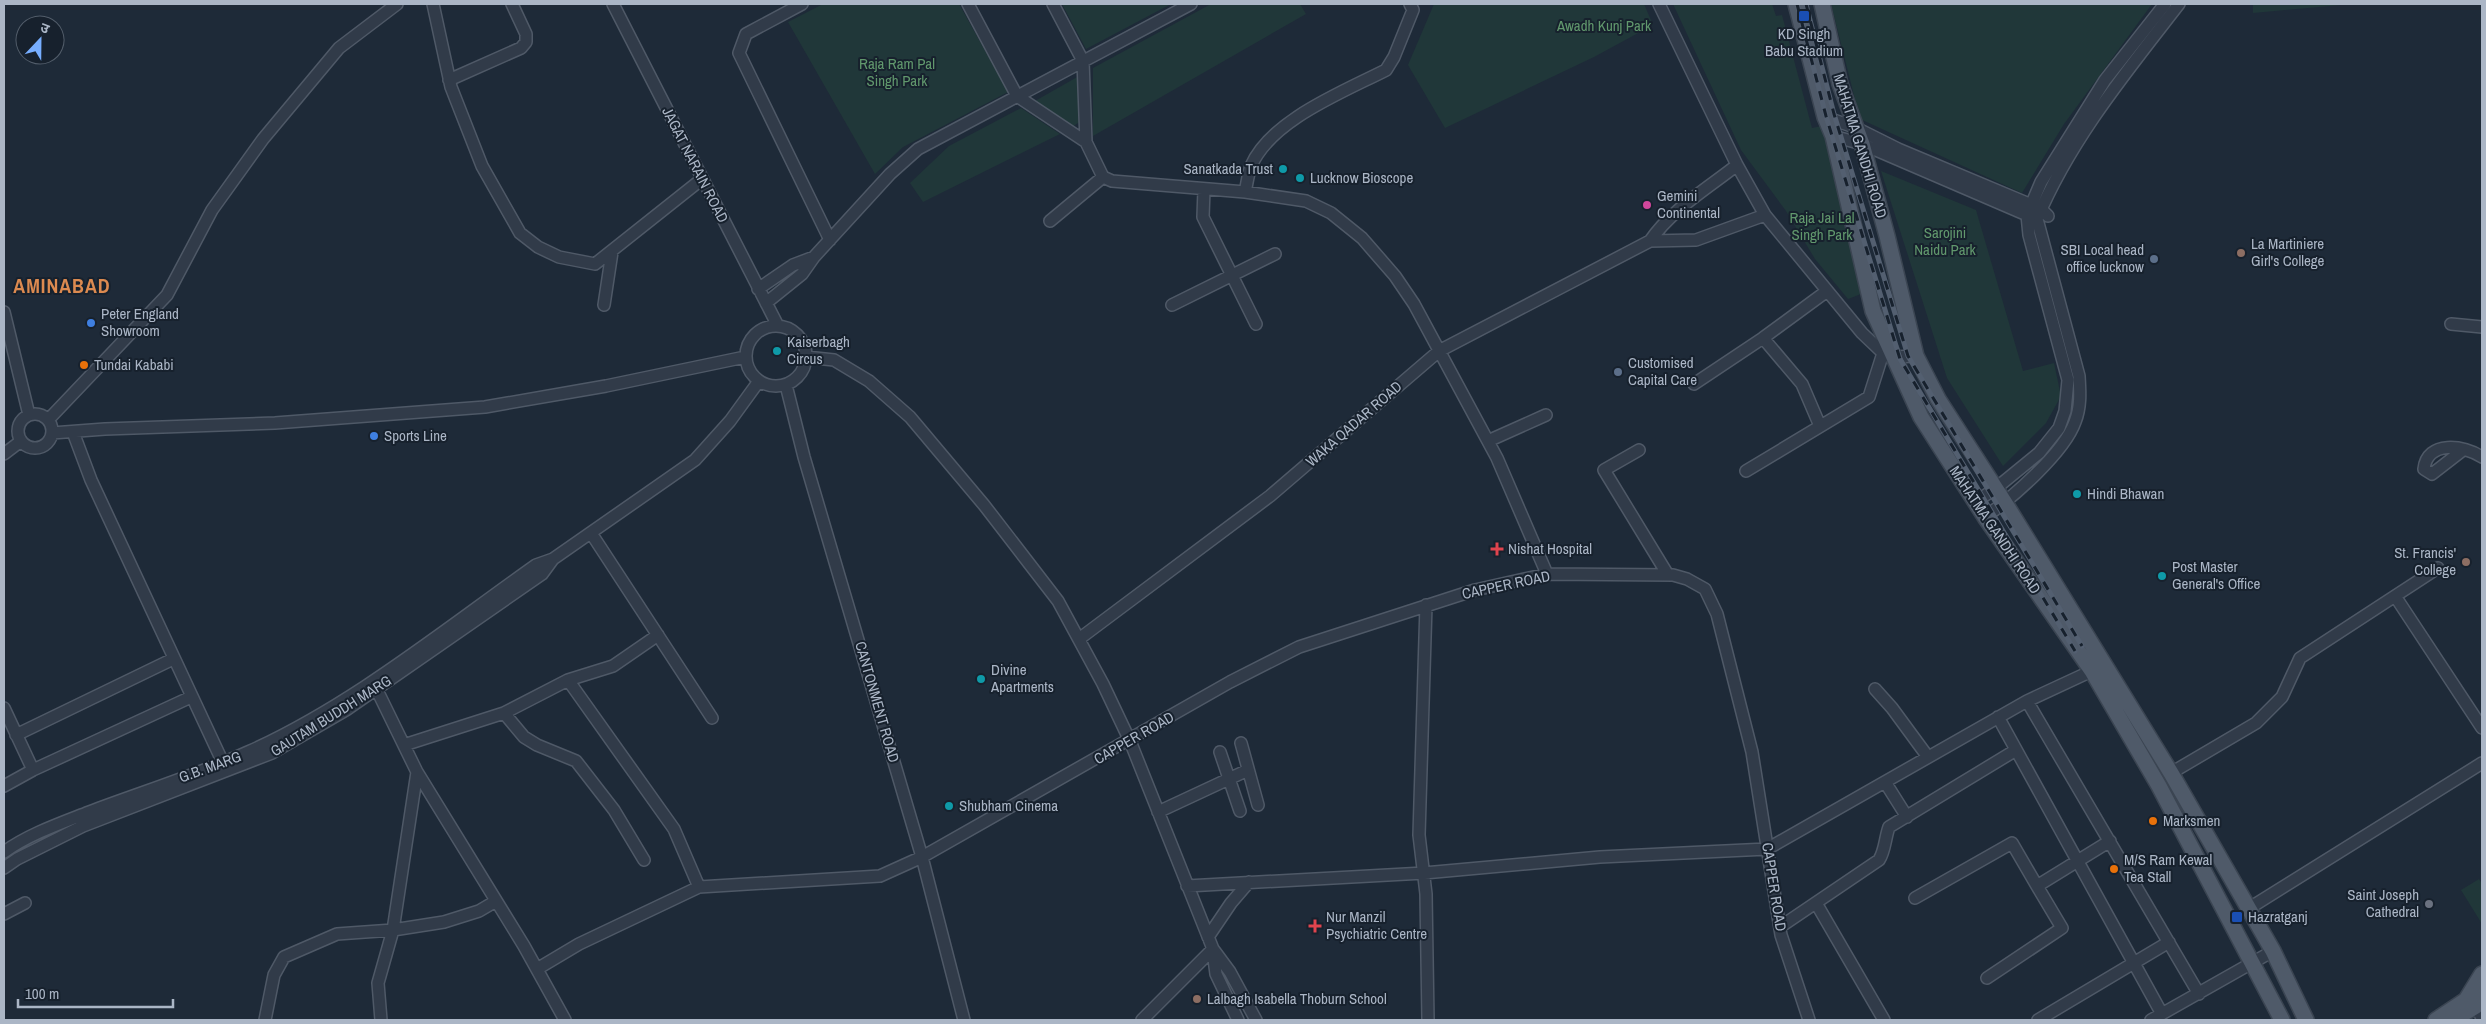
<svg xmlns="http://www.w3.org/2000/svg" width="2486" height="1024" viewBox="0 0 2486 1024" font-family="'Archivo Narrow','Noto Sans Devanagari',sans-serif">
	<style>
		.green { fill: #203739 }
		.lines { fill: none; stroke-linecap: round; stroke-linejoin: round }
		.minor-casing { stroke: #4f5967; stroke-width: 14 }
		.major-casing { stroke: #3b4552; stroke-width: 18 }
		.minor { stroke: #313b49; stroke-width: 11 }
		.major { stroke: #4f5a69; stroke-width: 15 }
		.rail-casing { stroke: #535f70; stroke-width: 5 }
		.rail { stroke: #17212d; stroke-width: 3; stroke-dasharray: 9; stroke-linecap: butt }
		.transit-dot { fill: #1a4fb4; stroke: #17212d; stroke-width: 2 }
		.culture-dot { fill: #0f9aa8; stroke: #17212d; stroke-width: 2 }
		.hotel-dot { fill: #d1479c; stroke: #17212d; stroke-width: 2 }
		.education-dot { fill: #8d6e63; stroke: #17212d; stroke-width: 2 }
		.service-dot { fill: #5c6f8a; stroke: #17212d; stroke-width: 2 }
		.shop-dot { fill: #3f7fe0; stroke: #17212d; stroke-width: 2 }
		.food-dot { fill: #e8710a; stroke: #17212d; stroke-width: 2 }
		.health-dot { fill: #e0444e; stroke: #17212d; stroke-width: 2 }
		.worship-dot { fill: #6b7280; stroke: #17212d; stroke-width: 2 }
		.labels { text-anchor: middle; stroke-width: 4; stroke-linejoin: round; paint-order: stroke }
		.park-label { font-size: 15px; fill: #61986d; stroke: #17212d }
		.poi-label { font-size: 15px; fill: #abb6c6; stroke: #17212d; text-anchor: start }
		.street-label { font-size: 15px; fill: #abb6c6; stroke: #17212d }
		.district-label { font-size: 20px; font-weight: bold; letter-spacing: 1px; fill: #dc8a50; stroke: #17212d }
	</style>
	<rect width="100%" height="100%" fill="#1e2a38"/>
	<path class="green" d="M823,4H959L1008,92L903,147L875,174L788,22Z
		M1062,4H1171L1086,49Z
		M1211,4H1300L1306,14L1093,136V68Z
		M1434,4H1644L1653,25L1594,57L1445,128L1408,65Z
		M1673,4H1772L1776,16L1782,15L1812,128L1822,126L1861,294L1848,299L1815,259L1786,211L1741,150Z
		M1831,4H2152L2064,124L2022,193L1860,119Z
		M2253,4H2352L2253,13Z
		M1079,76L1081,121L1072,127L1035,101Z
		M1021,108L1060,134L923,202L910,183L949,146Z
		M1881,171L1976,210L2023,371L2054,363L2061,396L2046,423L2003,466L1947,378Z
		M2479,879L2482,884V924L2461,890Z"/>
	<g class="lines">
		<defs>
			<path id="minor" d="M433,4L451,87L482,166L520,233L538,247L559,257L595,264L702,179
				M613,4L778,326
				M802,4L746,34L739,53L830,240
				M968,4L1017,96L1086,142
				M1053,4L1083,61L1086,142L1103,177L1112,181L1245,192L1306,201L1331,213L1362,238L1395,276L1414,304L1497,458L1547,574
				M1659,4L1737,165L1765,215L1862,333L1883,353L1893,357L1916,356
				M449,80L521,48L526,42V34L512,4
				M1825,117L1854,127L1898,149L2041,209L2048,216
				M1833,136L1862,144L2034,218
				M1204,189L1203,217L1256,324
				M1245,192C1247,184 1248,174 1251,166C1271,120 1343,92 1386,70L1394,57L1413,10L1410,4
				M1050,221L1103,177
				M1650,241L1696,240L1765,215
				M758,289L793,265L814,257
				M766,303L802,274L814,257L890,174L918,149L1191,4
				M604,305L612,252
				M1172,305L1275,254
				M4,312L29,415
				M2451,324L2482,327
				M746 356a30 30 0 1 1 60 0a30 30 0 1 1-60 0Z
				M1763,338L1827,291
				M806,357L834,360L869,381L910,417L984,505L1058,601L1103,684L1130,741L1213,949L1230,972L1256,1020
				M1694,384L1763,338L1802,384L1820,426
				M786,385L804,457L922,857L964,1020
				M18 431a17 17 0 1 1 34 0a17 17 0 1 1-34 0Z
				M48,420L167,295L212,210L263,139L339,48L397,4
				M73,432L91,480L225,767
				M52,433L105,429L275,423L485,407L606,386L745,357
				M1488,441L1546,415
				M1639,450L1604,470L1668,575
				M2463,450L2432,474L2424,469C2427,440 2464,445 2482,457
				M4,454L21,441
				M1746,471L1869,397L1883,353
				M1975,502L1995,489L2039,453L2059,428L2065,411L2068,380L2029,235L2027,215L2041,182L2105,80L2165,4
				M1985,517C2012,498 2064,453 2075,422C2081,407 2080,392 2079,376L2037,219C2070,140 2127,71 2179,4
				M591,533L712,718
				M2395,596L2482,728
				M1426,605L1419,835L1426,894L1428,1020
				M1079,639L1270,496L1439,351L1650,241C1671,210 1708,188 1737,165
				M568,680L674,829L699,887
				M374,684L417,772L393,930L378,983L381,1020
				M1875,689L1892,708L1928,757
				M2027,701L2199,994
				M4,708L33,770
				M504,713L524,737L537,745L576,761L614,810L644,860
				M1998,717L2162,1014
				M16,735L173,659
				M1241,743L1258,805
				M404,745L504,713L568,680L613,666L658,635
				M1220,752L1240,811
				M417,772L524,946L565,1020
				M2171,773L2256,723L2282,697L2300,658L2438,568
				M1885,782L1907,817
				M4,786L33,770L191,697
				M1158,812L1248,770
				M4,852C29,834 61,823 89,812C142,792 197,775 248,752C351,706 444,630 536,565L553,559L695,460L730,421L759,381
				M4,868L17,859L83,826L272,753L346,710L542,574L553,559
				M1187,886L1424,873L1600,857L1767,849L2027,701L2098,668
				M1915,898L2012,843L2037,886
				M1816,903L1884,1020
				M2248,909L2482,763
				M4,914L25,903
				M1780,927L1879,860C1885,851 1885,838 1889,827L2016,750
				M1208,937L1231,903L1249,882
				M1213,951L1216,974L1238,1020
				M537,969L579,944L699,887L880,876L922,857L1230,682L1299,647L1475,590L1547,574L1673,575L1687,579L1705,589L1717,614L1752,752L1781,935L1809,1020
				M1987,978L2062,928L2037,886L2110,841
				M2482,1008L2476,1006L2482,1018
				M265,1020L274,975L284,957L337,934L393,930L444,922L479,911L496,901
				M1142,1020L1213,949
				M2038,1020L2169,942
				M2151,1020L2273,951"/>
			<path id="major" d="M1796,4L1825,117L1833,136L1873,311L1921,417L1985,517L2092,671L2159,786L2282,1020
				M1822,4L1840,84L1862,144L1887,236L1916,356L1938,399L2005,503L2171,773L2273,951L2306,1020
				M2458,1017L2476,1006L2482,995
				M2436,1020L2466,1000L2482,974"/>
		</defs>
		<use href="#minor" class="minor-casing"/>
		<use href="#major" class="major-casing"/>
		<use href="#minor" class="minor"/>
		<use href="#major" class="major"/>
		<defs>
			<path id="rail" d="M1797,4L1826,116L1900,359L2075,651
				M1806,4L1834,114L1908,356L2082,646"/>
		</defs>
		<use href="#rail" class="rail-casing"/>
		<use href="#rail" class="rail"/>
	</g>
	<g class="transit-dot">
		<rect x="1798" y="10" width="12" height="12" rx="2.5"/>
		<rect x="2231" y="911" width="12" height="12" rx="2.5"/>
	</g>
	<g class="culture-dot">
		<circle cx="1283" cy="169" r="5"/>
		<circle cx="1300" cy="178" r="5"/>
		<circle cx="777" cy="351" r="5"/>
		<circle cx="2077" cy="494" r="5"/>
		<circle cx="2162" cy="576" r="5"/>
		<circle cx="981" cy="679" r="5"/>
		<circle cx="949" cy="806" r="5"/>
	</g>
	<circle class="hotel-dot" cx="1647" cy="205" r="5"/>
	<g class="education-dot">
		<circle cx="2241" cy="253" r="5"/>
		<circle cx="2466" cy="562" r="5"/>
		<circle cx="1197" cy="999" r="5"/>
	</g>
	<g class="service-dot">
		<circle cx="2154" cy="259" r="5"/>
		<circle cx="1618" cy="372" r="5"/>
	</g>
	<g class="shop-dot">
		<circle cx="91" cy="323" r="5"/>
		<circle cx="374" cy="436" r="5"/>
	</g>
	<g class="food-dot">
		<circle cx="84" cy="365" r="5"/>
		<circle cx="2153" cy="821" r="5"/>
		<circle cx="2114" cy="869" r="5"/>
	</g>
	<g class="health-dot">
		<path d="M1494.5 541.5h5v5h5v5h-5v5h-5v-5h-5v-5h5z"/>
		<path d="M1312.5 918.5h5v5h5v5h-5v5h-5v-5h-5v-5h5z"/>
	</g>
	<circle class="worship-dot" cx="2429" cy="904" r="5"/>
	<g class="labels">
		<g class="park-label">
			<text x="1604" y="31">Awadh Kunj Park</text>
			<text x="897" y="69">Raja Ram Pal<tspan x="897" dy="17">Singh Park</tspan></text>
			<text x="1822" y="223">Raja Jai Lal<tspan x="1822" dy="17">Singh Park</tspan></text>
			<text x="1945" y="238">Sarojini<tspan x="1945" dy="17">Naidu Park</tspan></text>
		</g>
		<g class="poi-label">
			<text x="1804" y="39" text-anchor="middle">KD Singh<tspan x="1804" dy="17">Babu Stadium</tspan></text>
			<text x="1273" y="174" text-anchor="end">Sanatkada Trust</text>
			<text x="1310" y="183">Lucknow Bioscope</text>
			<text x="1657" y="201">Gemini<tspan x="1657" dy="17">Continental</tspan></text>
			<text x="2251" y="249">La Martiniere<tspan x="2251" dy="17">Girl's College</tspan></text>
			<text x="2144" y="255" text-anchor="end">SBI Local head<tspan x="2144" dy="17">office lucknow</tspan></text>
			<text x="101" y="319">Peter England<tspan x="101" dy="17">Showroom</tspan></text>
			<text x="787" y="347">Kaiserbagh<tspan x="787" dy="17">Circus</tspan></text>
			<text x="1628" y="368">Customised<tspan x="1628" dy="17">Capital Care</tspan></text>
			<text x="94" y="370">Tundai Kababi</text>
			<text x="384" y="441">Sports Line</text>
			<text x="2087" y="499">Hindi Bhawan</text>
			<text x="1508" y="554">Nishat Hospital</text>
			<text x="2456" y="558" text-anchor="end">St. Francis'<tspan x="2456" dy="17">College</tspan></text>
			<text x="2172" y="572">Post Master<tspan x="2172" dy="17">General's Office</tspan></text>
			<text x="991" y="675">Divine<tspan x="991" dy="17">Apartments</tspan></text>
			<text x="959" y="811">Shubham Cinema</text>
			<text x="2163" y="826">Marksmen</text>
			<text x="2124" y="865">M/S Ram Kewal<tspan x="2124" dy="17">Tea Stall</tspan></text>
			<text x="2419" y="900" text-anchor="end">Saint Joseph<tspan x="2419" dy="17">Cathedral</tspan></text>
			<text x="1326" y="922">Nur Manzil<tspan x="1326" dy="17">Psychiatric Centre</tspan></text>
			<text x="2248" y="922">Hazratganj</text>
			<text x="1207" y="1004">Lalbagh Isabella Thoburn School</text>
		</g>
		<g class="street-label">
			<text transform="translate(1860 146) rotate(73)" y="5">MAHATMA GANDHI ROAD</text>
			<text transform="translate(695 165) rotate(63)" y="5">JAGAT NARAIN ROAD</text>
			<text transform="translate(1354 424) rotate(-41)" y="5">WAKA QADAR ROAD</text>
			<text transform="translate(1995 530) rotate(56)" y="5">MAHATMA GANDHI ROAD</text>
			<text transform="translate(1506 585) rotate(-12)" y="5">CAPPER ROAD</text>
			<text transform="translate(877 702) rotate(74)" y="5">CANTONMENT ROAD</text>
			<text transform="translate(331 716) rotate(-32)" y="5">GAUTAM BUDDH MARG</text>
			<text transform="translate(1134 738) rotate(-30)" y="5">CAPPER ROAD</text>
			<text transform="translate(210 767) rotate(-20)" y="5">G.B. MARG</text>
			<text transform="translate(1774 887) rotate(81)" y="5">CAPPER ROAD</text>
		</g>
		<g class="district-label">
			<text x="62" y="293">AMINABAD</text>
		</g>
	</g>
	<rect width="2486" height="1024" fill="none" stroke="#abb6c6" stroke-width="10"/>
	<g transform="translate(40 40) rotate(22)"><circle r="24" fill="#17212d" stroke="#525d6a"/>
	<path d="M0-4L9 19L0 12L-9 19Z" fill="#77aeff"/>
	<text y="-8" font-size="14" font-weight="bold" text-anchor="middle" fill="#abb6c6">उ</text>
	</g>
	<path d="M18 999v8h155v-8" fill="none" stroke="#abb6c6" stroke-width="2.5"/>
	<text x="25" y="999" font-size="15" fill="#abb6c6" stroke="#17212d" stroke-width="4" paint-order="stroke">100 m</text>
</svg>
